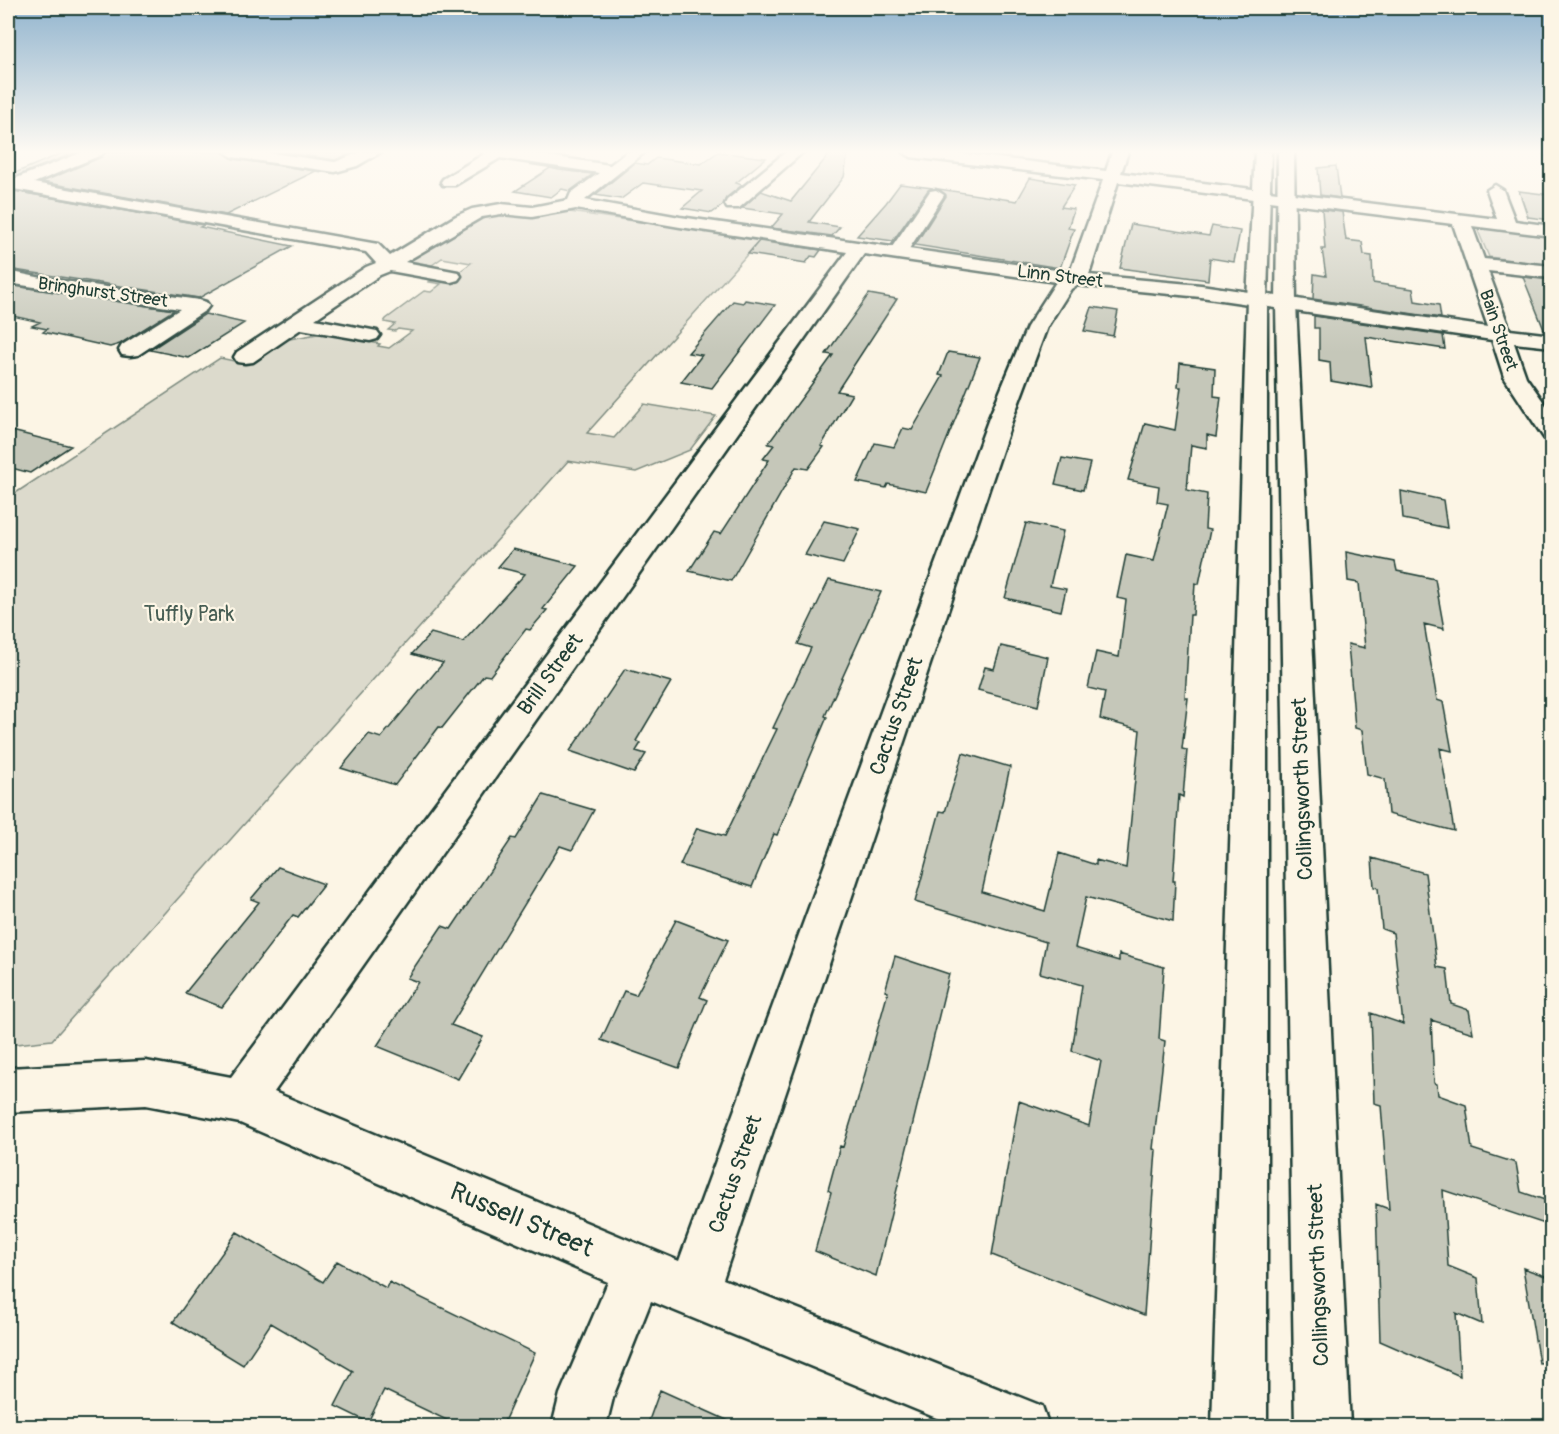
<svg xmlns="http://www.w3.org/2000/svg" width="1559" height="1434" viewBox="0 0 1559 1434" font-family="Pangolin,sans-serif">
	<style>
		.green { fill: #dcdacc; stroke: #7e8c80; stroke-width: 1.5 }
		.building { fill: #c5c7b9; stroke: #1f3d34; stroke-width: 1.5 }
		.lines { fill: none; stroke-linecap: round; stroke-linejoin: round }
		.minor-casing { stroke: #1f3d34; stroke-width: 5 }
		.major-casing { stroke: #1f3d34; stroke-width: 5 }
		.minor { fill: #fcf5e5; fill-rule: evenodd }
		.major { fill: #fcf5e5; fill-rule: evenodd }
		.labels { text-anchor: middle; stroke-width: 4.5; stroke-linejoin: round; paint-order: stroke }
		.far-street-label { font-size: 18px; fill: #1f3d34; stroke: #fcf5e5 }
		.park-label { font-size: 21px; fill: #455c52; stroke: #fcf5e5 }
		.street-label { font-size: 21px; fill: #1f3d34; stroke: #fcf5e5 }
		.near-street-label { font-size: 26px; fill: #1f3d34; stroke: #fcf5e5 }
	</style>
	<rect width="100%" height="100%" fill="#fcf5e5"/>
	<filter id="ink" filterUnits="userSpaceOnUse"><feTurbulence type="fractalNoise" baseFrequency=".0167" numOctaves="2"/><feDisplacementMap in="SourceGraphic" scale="12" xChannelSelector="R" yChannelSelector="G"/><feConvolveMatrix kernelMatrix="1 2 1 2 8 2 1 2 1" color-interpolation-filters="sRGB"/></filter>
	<g filter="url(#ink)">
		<path class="green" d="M562,211L761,239L587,433L614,438L644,404L716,416L690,450L636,472L568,461L52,1040L8,1045V498L220,358L248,364L284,340L323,333L380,344L378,346L389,348L412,331L398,329L395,331L388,330L395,324L384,322L386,319L424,291L431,292L441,284L429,282L431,281L448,280L471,263L442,258L432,265L409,261C428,248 450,228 472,220C500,211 533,216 562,211Z
			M1476,226L1551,234V265L1489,257Z"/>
		<path class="building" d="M65,152H77L14,177L8,176Z
			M106,152H223L233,159L316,171L226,215L42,182L102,157Z
			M280,152H355L335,160Z
			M718,152L766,158L736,183L742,185L726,198L723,205L712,213L682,208L702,191L643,183L621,199L595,195L635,163L647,165L656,158L701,164Z
			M831,152H848L844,177L809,222L840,227L832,236L771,228L783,214L742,208L761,191L791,201Z
			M1336,166L1340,198L1320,195L1318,168Z
			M550,168L559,170L593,174L570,191L562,189L551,197L515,191Z
			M1030,178L1075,185L1061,207L1074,209L1068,228L1074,229L1060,268L915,245L946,196L939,189L1017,201Z
			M900,184L933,188L928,190L893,241L857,236L886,203Z
			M8,190L204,225L200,227L292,246L199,298L8,269Z
			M1519,191L1551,195V220L1528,217Z
			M1322,210L1342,212L1346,240L1362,242L1364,255L1372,256L1373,283L1413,289L1415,301L1439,305L1441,318L1313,299L1314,274L1326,276L1322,249H1325Z
			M1131,224L1209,236L1212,226L1240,231L1234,262L1210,258L1208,280L1120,268Z
			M759,241L821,250L816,257L811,256L806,263L748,254Z
			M1523,277L1551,280V333L1545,332Z
			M8,285L174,310L120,344L110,347L43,332L47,329L32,326L40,322L8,315Z
			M869,294L897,299L837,391L852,394L821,446L824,447L808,469L796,467L731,581L689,571L714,532L721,534L769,460L763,459L774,445L768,444L833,355L826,354Z
			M745,300L775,305L712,388L681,382L702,355L688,353L733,301L743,303Z
			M1092,307L1118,311L1113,336L1084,331Z
			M205,314L244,323L189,358L150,350Z
			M1314,316L1443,335L1445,349L1366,337L1372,388L1331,381L1330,362L1319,360V328H1314Z
			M948,352L980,357L926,492L888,484L886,488L857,482L875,443L894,447L903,428L912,430L943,376L939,375Z
			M1180,363L1215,368L1214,396L1221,397L1216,437L1207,435V448L1191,445L1187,490L1207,494L1205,529L1210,530L1199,584L1195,583L1193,615H1190L1185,698H1188L1182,749L1187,750L1183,797L1179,795L1173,881H1175L1173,921L1086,897L1075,948L1119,961V954L1164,967L1159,1039L1165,1041L1153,1149L1156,1150L1144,1315L992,1255L1019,1101L1089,1126L1101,1061L1072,1051L1082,985L1040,973L1046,942L915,902L940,811L945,812L963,753L1010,767L982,892L1045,911L1059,853L1096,865V860L1126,868L1140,730L1100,719L1105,692L1088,688L1096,652L1119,657L1126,600L1117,598L1126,555L1154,561L1168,504L1157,502L1159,486L1128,480L1145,423L1175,430L1181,387H1178Z
			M8,430L71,446L30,473L8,467Z
			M1062,458L1090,463L1083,490L1055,484Z
			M1401,491L1443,500L1447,528L1403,519Z
			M824,521L860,529L843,564L805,555Z
			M1026,523L1063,531L1050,586L1066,589L1061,611L1005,598Z
			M513,549L578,566L543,609L547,610L530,630L526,629L490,676L484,675L442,728L439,727L395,785L341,768L369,734L381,738L443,663L412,654L431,633L463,642L525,574L498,567Z
			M1346,552L1395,562L1397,571L1435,579L1444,629L1424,624L1437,700L1443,702L1452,751L1440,748L1454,831L1388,814L1385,779L1367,774L1362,730L1355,728L1348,644L1365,648L1359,583L1348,581Z
			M829,580L881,592L825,716L827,717L777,835L774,834L752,887L680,865L697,828L725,836L777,729L773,728L811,648L798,644Z
			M1001,646L1048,657L1038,706L978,690L985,667L994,669Z
			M625,669L671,682L636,741L641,743L636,751L646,754L634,773L570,751Z
			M543,795L594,810L572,850L560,846L451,1025L483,1037L458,1079L377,1046L418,982L407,978L442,926L451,929L512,838L516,839Z
			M1372,858L1425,873L1437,967L1447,969L1451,1004L1469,1010L1473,1033L1431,1020L1434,1083L1437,1084L1438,1095L1466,1105L1472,1149L1516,1163L1521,1192L1551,1202V1226L1443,1190L1448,1266L1478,1278L1482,1324L1456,1313L1460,1376L1380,1341L1376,1204L1389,1209L1381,1105L1374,1103L1371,1013L1403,1024L1393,933L1382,929L1378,888L1374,887Z
			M278,867L324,884L298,917L293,915L222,1007L185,993L259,902L251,899Z
			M676,920L728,940L700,997L707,1000L679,1068L601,1040L624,991L636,995Z
			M895,956L949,974L876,1276L815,1251L831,1192L828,1190L840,1146L843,1147L859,1095L888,992L885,991Z
			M237,1232L323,1282L337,1261L386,1288L389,1282L535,1353L502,1426H459L384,1390L368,1422L335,1406L353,1371L271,1323L243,1365L173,1322Z
			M1523,1268L1551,1278V1362L1539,1363Z
			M660,1390L740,1426H647Z"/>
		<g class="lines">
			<defs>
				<path id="minor" d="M83,152H104L101,155L34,183L372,243L378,244L390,256L456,216L472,209L501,204L532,207L568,200L571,193L599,173L500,158L455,185H443L441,182L443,179L484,154L482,152H521L610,165L627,152H645L585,200L680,217L892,247L930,191L936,190L944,195L909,249L1070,272L1103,180L911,157L903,152H948L1106,171L1112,152H1128L1121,173L1497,219L1487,190L1495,185L1503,190L1515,221L1552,226V236L1472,226L1484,259L1552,266V278L1488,271L1510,330L1552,335V347L1514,343L1526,377L1552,414V440L1544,438L1504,377L1492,340L1201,297L1077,285L1071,289L1047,327L1013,418L723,1279L1042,1406L1049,1426H956L651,1301L614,1394L606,1426H552L560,1394L608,1282L240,1123L146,1105L8,1112V1068L146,1061L231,1077L847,252L680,227L576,209L532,217L501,214L482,217L405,262L458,272L461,276L458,280L451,282L390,271L380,275L315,319L377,331L380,335L377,339L370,341L301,329L253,362L245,363L237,362L234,357L237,352L366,267L376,263L366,252L8,188V178L14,179ZM1118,182L1453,224L1488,327L1201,285L1089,275ZM864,254L1056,282L1027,327L989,418L679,1261L274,1092Z
					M225,152H264L335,162L361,152H381L357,166L335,172L233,157Z
					M786,152H803L739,208H727L725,204L727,200Z
					M1543,152H1552V157L1546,155Z
					M8,271L42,278L199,300L206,302L209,306L206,310L138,355L130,356L122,355L119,350L122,345L180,309L8,283Z"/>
				<path id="major" d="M1255,152H1271L1267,299V1426H1212L1247,299Z
					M1278,152H1294L1296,304L1350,1426H1295L1276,304Z"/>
			</defs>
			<use href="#minor" class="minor-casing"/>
			<use href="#major" class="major-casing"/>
			<use href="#minor" class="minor"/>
			<use href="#major" class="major"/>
		</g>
	</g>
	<linearGradient id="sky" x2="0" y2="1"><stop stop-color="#91b4ce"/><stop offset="0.43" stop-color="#fefaf3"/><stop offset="1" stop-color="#fefaf3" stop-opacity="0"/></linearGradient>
	<rect width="1559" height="353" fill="url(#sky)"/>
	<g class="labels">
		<g class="far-street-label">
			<text transform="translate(1060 276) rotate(7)" y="6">Linn Street</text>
			<text transform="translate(103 292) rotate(8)" y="6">Bringhurst Street</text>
			<text transform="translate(1499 330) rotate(71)" y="6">Bain Street</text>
		</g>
		<g class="park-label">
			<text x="189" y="621">Tuffly Park</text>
		</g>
		<g class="street-label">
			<text transform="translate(550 674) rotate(-54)" y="7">Brill Street</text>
			<text transform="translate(896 716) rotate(-71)" y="7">Cactus Street</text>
			<text transform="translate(1302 789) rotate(-92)" y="7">Collingsworth Street</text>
			<text transform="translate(735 1174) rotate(-71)" y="7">Cactus Street</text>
			<text transform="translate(1318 1275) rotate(-92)" y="7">Collingsworth Street</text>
		</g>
		<g class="near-street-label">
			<text transform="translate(522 1219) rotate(23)" y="9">Russell Street</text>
		</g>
	</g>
	<rect width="1559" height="1434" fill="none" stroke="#fcf5e5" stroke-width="30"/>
	<rect x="15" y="15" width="1529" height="1404" fill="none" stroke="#1f3d34" stroke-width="2" filter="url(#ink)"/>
</svg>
